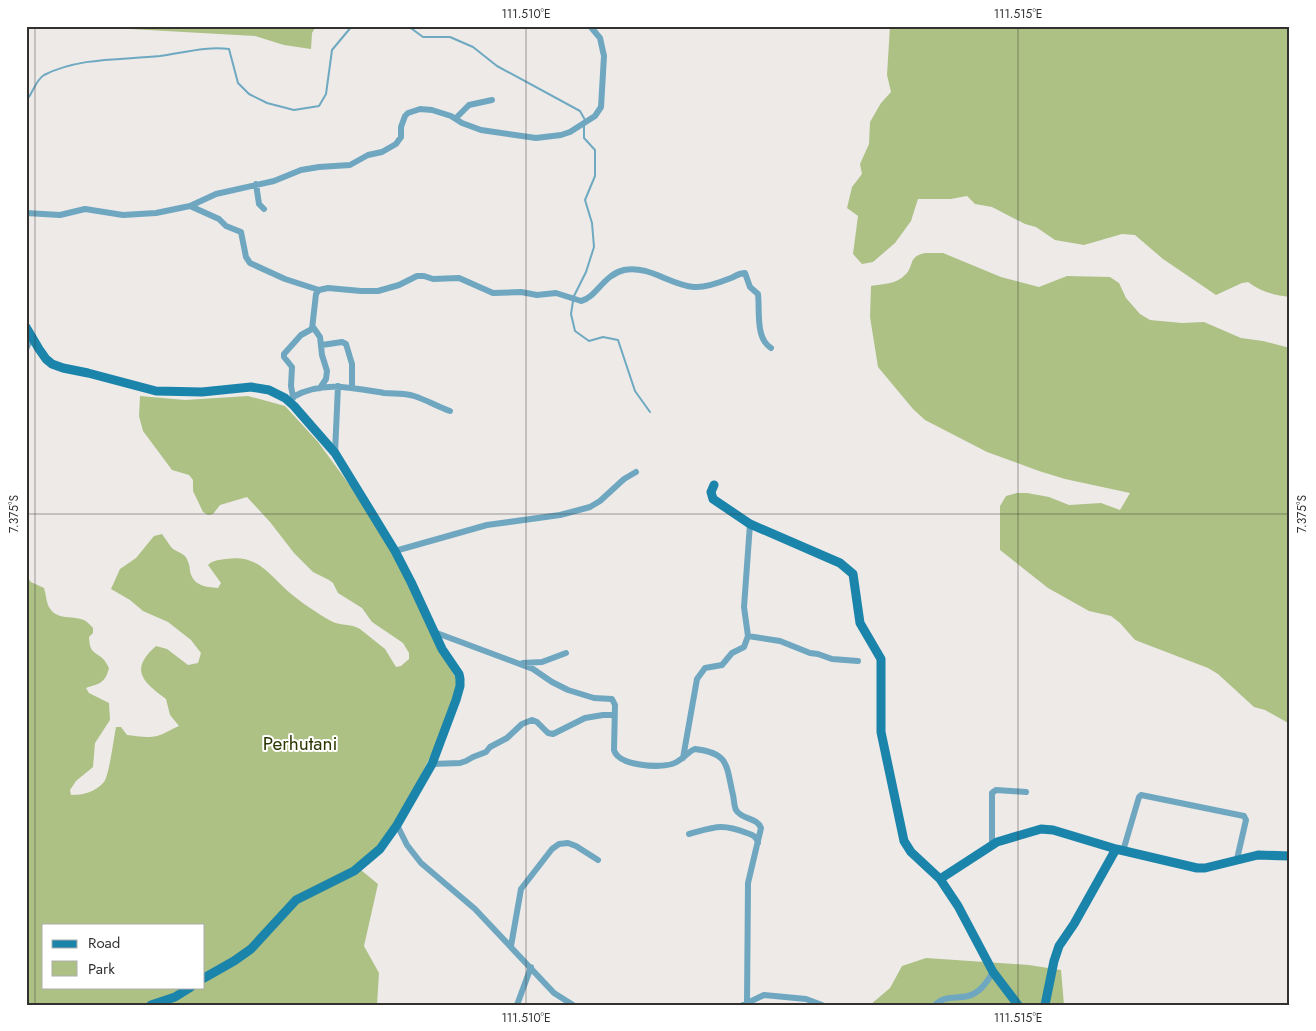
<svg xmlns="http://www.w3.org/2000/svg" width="1316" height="1031" viewBox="0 0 1316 1031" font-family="Jost,sans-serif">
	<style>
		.green { fill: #adc185; fill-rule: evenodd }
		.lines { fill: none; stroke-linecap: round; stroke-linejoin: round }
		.stream { stroke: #6ea9c1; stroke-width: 2 }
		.street { stroke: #6fa7c0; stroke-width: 6 }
		.secondary { stroke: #1b84aa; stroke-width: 9 }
		.ticks { fill: none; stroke: #323130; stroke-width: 1; stroke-opacity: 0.45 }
		.labels { text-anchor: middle; stroke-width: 4; stroke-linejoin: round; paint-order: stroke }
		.park-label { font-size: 19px; fill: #2a3702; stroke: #fff }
		.neatline { fill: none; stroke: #323130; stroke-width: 2 }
		.ticks-label { font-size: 12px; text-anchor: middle; fill: #323130 }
	</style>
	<rect width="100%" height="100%" fill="#edeae8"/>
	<path class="green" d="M118,26H316L312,33L311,49L284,45L255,36L130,29Z
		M890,26H1284L1290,32V297C1274,295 1261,292 1248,282L1242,283L1216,295L1163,259L1135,235L1122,234L1084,245L1055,240L1036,227L1025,224L992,207L975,204L967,196L951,199H918L911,221L895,243L873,262L862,264L853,254L858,216L847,208L852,187L862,174L860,164L869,144L870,122L881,103L891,92L887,75Z
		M925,253H943L1001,277L1039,287L1067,276L1110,277L1119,283L1126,298L1140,314L1150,320L1182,323L1204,322L1241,338L1263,341L1290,348V724L1265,710L1254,707L1218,674L1208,668L1135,640L1120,623L1111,616L1089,611L1048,588L1000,550V506L1006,496L1017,493H1027L1049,497L1069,505L1101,503L1120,510L1130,493L1065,479L1039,471L987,452L925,420L913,409L878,367L870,317L871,286C882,284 897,284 905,275C915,266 907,257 925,253Z
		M140,396L185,400L248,396L285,406L318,442L351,487L390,548L458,683L438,741L410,797L379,847L356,866L378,884L364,946L379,973L377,1005H26V576L31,582L44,588C46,594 46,600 48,605C55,621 71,615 84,620C88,622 90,625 93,628V633L89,637C90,650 91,650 101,657C104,659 107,664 109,668C105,683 101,683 86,688L89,693L109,703L110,720L95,743L93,767L76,781L70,790L71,795C84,795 95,792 104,782C109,776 114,737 116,727H121L127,735C137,736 150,739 160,735C166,733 171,729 179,726L170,715L166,699C141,681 130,669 156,646L167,649L188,665L198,663L201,653L191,640L168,622L143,611L130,600L111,589L120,569L136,558L154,536L162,534C165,538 168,543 171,547C174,551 181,552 185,556C188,560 190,566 190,571C193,586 206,587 218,588L221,583L208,565C213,560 219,560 226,559C258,554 268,574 290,593C302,603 317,613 331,621C339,626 351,623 360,629L385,649L396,667L401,666L409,659V653L403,643L372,622L362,608L338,593L333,583L329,580L313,572L294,553L270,522L247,497L220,505L213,514L208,515L203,512L193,491V480L189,475L172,470L143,431L139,416ZM44,925H204V987H44Z
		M926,958L1029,965L1061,970L1064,1005H870L890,988L902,966Z"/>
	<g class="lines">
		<path class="stream" d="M408,26L423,37H450L473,47L497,66L580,111L585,120
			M26,99L29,97C33,91 37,79 44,75C80,57 121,60 160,56C183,53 206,46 229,49L238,83L249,94L267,103L294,110L319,106L326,94L332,50L352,26
			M574,296L586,272L594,247L592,223L585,200L595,176V150L584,138V125
			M573,301L571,314L575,331L589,341L603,337L618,340L635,391L650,412"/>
		<path class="street" d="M456,118L469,105L492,100
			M256,184L259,204L264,209
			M190,206L219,219L226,226L241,232L246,257L250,263L285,279L319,290
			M26,213L60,215L85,209L123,215L156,213L190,206L216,194L274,181L301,170L319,167L350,165L368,155L382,152L396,144L401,137V127L405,116L408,113L420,109L432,110L451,116L462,123L481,130L536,138L561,135L570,132L595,116L601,107L604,56L600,38L590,26
			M313,327L320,337L322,355L327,371L326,379L320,388
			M322,345L342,342L346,344L352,364V387
			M26,349L32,337
			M293,397L291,386L292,367L284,357V354L301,335L312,329L316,294L319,290L328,288L361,291H378L399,285L417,276H424L433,279L459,278L493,293L521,292L537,295L556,293L581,301C597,297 603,275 624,270C649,265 670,285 694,287C704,288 721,282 731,278C736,276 739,273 745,273L750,287L758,294C760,310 755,338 771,348
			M293,398V397C321,380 354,388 384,393C394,394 404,393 414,396C427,400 438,407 450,411
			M335,453L338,386
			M395,551L487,525L560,515L590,507L600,501L624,479L636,472
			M434,632L533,669L552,682L568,690L594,698L612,699L615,705L614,750C618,766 659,768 672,764C682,761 687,752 695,749C730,753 726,766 733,795C734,799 734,806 736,810C742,820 757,817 761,828L748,883L747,1002
			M748,636L780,641L810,653L818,654L832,659L858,661
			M523,663L542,662L566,653
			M683,758L697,679L705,668L722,665L732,653L744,647L748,636L744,607L750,524
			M432,764L460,763L466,761L473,757L486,752L490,747L507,738L522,724L532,720L537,722L548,733L553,734L585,718L603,715H614
			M397,825L407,845L421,863L475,909L554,993L573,1005
			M689,834C715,827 721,823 747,833C753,835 756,836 758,843
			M992,845V793L996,790L1026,792
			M1123,851L1139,797L1141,795L1244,816L1246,820L1237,859
			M511,946L521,889L552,849L559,844L568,843L576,846L598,860
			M517,1005L531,967
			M743,1005L764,995L806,999L822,1005
			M935,1005C944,995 956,999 968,996C980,993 987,982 993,972"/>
		<path class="secondary" d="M26,327L39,349L46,359L52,364L63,368L88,373L156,391L202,392L251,387L269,390L285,398L294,406L335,453L395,551L411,582L442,649L459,674L460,679V686L456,700L432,764L397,825L380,849L354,871L296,900L251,949L234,961L204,978
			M714,485L711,492L713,499L750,524L840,563L853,574L860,623L881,659V732L904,841L911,852L940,879L997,842L1041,829L1053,830L1116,849L1197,868H1205L1258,855L1290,856
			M940,879L958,906L993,972L1018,1005
			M151,1005L175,997L191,987
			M1045,1005L1054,961L1059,946L1074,924L1116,849"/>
	</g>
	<path class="ticks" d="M35,26V1005M526,26V1005M1018,26V1005M26,514H1290"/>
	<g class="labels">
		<g class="park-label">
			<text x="300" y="750">Perhutani</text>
		</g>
	</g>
	<rect width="1316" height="1031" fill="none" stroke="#ffffff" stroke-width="55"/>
	<rect x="42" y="924" width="162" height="65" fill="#ffffff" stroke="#adadac"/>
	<rect x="52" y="940" width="25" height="8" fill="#1b84aa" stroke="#adadac"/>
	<text x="88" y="948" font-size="15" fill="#323130">Road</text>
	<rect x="52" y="961" width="25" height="15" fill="#adc185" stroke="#adadac"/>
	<text x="88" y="974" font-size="15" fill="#323130">Park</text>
	<rect x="28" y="28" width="1260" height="976" class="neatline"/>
	<g class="ticks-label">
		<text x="526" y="18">111.510°E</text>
		<text x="1018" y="18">111.515°E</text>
		<text transform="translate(14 514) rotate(-90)" y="4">7.375°S</text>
		<text transform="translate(1302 514) rotate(-90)" y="4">7.375°S</text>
		<text x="526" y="1022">111.510°E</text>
		<text x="1018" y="1022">111.515°E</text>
	</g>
</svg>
